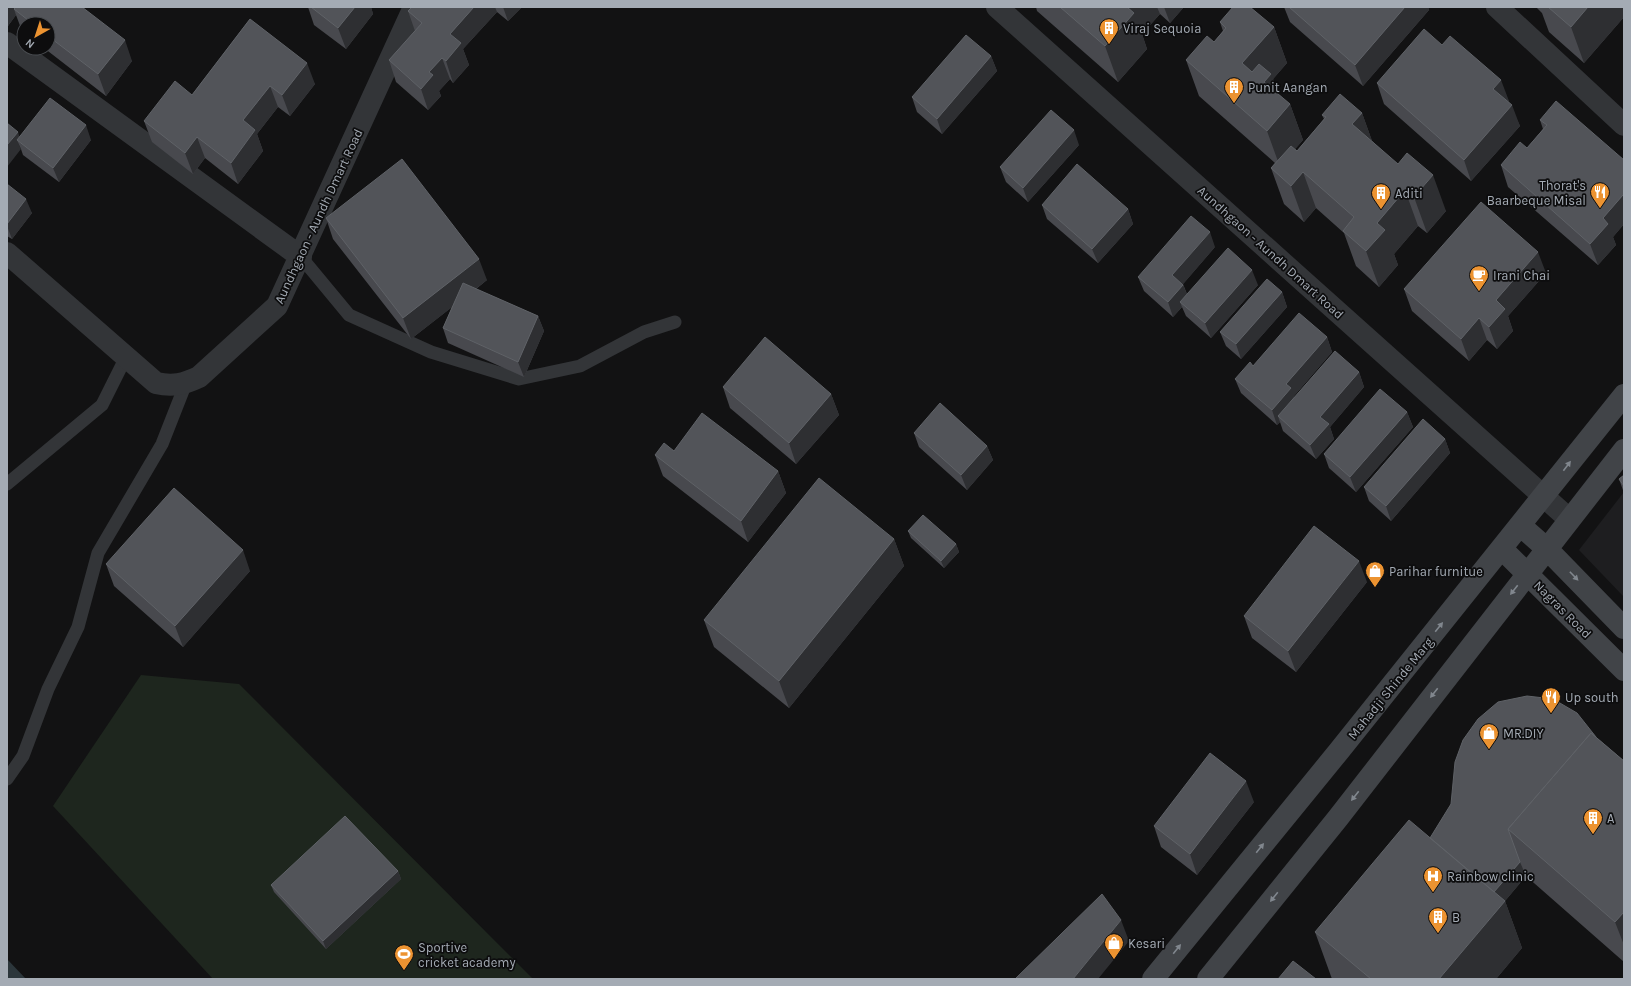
<svg xmlns="http://www.w3.org/2000/svg" width="1631" height="986" viewBox="0 0 1631 986" font-family="Karla,sans-serif">
	<style>
		.built { fill: #1e1e20 }
		.green { fill: #1e261e }
		.water { fill: #2c363b }
		.lines { fill: none; stroke-linecap: round; stroke-linejoin: round }
		.lane { stroke: #333538; stroke-width: 13 }
		.street { stroke: #333538; stroke-width: 22 }
		.secondary { stroke: #414448; stroke-width: 22 }
		.wall { fill: #48494e }
		.shaded-wall { fill: #2e2f32 }
		.building { fill: #525459; stroke: #5f6267 }
		.oneway { fill: #81878e }
		.labels { text-anchor: middle; stroke-width: 3.5; stroke-linejoin: round; paint-order: stroke }
		.poi-label { font-size: 13px; fill: #a4abb4; stroke: #0d0d0e; text-anchor: start }
		.street-label { font-size: 13px; fill: #a4abb4; stroke: #0d0d0e }
	</style>
	<rect width="100%" height="100%" fill="#121213"/>
	<path class="built" d="M1624,492V597L1579,550Z"/>
	<path class="green" d="M141,675L239,684L533,979H213L53,806Z"/>
	<path class="water" d="M7,959L26,979H7Z"/>
	<g class="lines">
		<path class="lane" d="M301,257L349,315L431,352L519,379L580,366L644,332L675,322
			M7,484L102,405L126,357
			M7,779L23,756L48,689L78,627L98,553L162,444L186,383"/>
		<path class="street" d="M997,7L1569,519
			M1497,7L1624,125
			M7,43L301,257
			M7,253L156,383C173,387 184,384 199,377L277,306L414,7"/>
		<path class="secondary" d="M1521,526L1546,548L1624,628
			M1502,549L1624,670
			M1153,979L1339,751L1624,395
			M1208,979L1338,818L1624,450"/>
	</g>
	<path class="wall" d="M7,7H82L132,61L106,96L44,48H48V24H24V33L22,31L16,15L8,26H7Z
		M308,7H371L373,14L346,49L314,25Z
		M412,7H522L508,21L497,12L463,49L469,65L453,83L450,79L439,91L441,96L428,110L396,82L389,60L415,31L408,11Z
		M1036,7H1184L1170,23L1160,14L1142,34L1147,49L1118,82L1037,11Z
		M1284,7H1428L1429,10L1363,86L1290,22Z
		M1536,7H1624V17L1584,63L1549,32L1542,13Z
		M250,19L315,84L290,116L278,107L257,134L263,151L238,184L205,158L193,174L152,142L144,121L192,95Z
		M1220,22L1274,27L1287,63L1273,79L1278,94L1290,104L1303,140L1295,149L1297,151L1324,119L1322,115L1362,113L1372,141L1446,211L1427,233L1418,226L1394,254L1398,265L1379,287L1356,266L1344,233L1316,208L1304,222L1284,204L1271,168L1275,163L1199,96L1186,60L1214,42L1223,31Z
		M1442,45L1509,101H1508L1520,126L1471,181L1384,104L1377,83Z
		M991,56L997,71L942,134L917,112L912,97Z
		M1540,120L1624,160V224L1613,237L1616,245L1598,265L1508,187L1501,165L1527,148L1543,129Z
		M7,123L20,137L91,140L59,182L23,155L21,149Z
		M1079,145L1028,202L1006,182L1000,167Z
		M7,184L32,213L12,239L7,236Z
		M1042,205L1128,209L1133,224L1098,263L1047,219Z
		M326,218L487,280L476,289L538,316L544,331L524,377L448,343L443,328L452,307L411,339L333,239Z
		M1215,247L1183,284L1187,294L1258,285L1211,338L1186,316L1182,307L1173,317L1144,291L1138,277Z
		M1546,273L1508,316L1513,331L1497,349L1487,340L1469,361L1412,311L1404,289Z
		M1282,292L1287,307L1241,359L1226,346L1220,332Z
		M1327,337L1332,352L1294,396V397L1359,372L1364,387L1330,427L1334,439L1316,459L1283,431L1280,422L1277,425L1241,393L1235,379L1253,366Z
		M723,387L831,394L839,415L796,464L730,408Z
		M1407,412L1413,427L1356,492L1329,468L1324,454Z
		M914,433L987,446L993,460L967,490L919,447Z
		M1445,439L1450,453L1391,521L1369,501L1364,487Z
		M674,451L778,471L786,493L748,542L663,476L655,455Z
		M1624,475V493L1619,479Z
		M908,531L956,544L959,552L944,568L911,538Z
		M894,539L904,566L789,708L714,647L704,620Z
		M106,564L250,571L183,647L114,586Z
		M1367,582L1296,672L1252,638L1244,616Z
		M1596,737L1624,761V962L1526,876L1505,901L1522,948L1496,979H1332L1315,932L1430,838Z
		M1254,802L1197,875L1161,847L1154,826Z
		M398,871L401,879L326,949L274,892L271,885Z"/>
	<path class="shaded-wall" d="M7,7H22L14,9L16,15L8,26Z
		M355,7H371L373,14L346,49L338,28Z
		M474,7H495L497,12L463,49L469,65L453,83L446,61L450,34Z
		M503,7H522L508,21Z
		M1124,7H1157L1160,14L1142,34L1147,49L1118,82L1105,46Z
		M1164,7H1184L1170,23Z
		M1405,7H1428L1429,10L1363,86L1355,65Z
		M1588,7H1624V17L1584,63L1571,27Z
		M1274,27L1287,63L1273,79L1284,110L1242,63Z
		M125,40L132,61L106,96L98,74Z
		M991,56L997,71L942,134L937,119Z
		M442,58L450,79L439,91L441,96L428,110L421,89L429,72Z
		M307,63L315,84L290,116L282,95Z
		M1501,80L1509,101L1501,110L1493,89Z
		M270,86L278,107L257,134L263,151L238,184L231,163L243,120Z
		M1290,104L1303,140L1280,167L1267,131Z
		M1512,105L1520,126L1471,181L1464,160Z
		M1362,113L1375,149L1352,124Z
		M86,125L91,140L59,182L53,168Z
		M1074,130L1079,145L1028,202L1023,188Z
		M18,132L22,144L17,140L21,149L7,167V145Z
		M197,137L205,158L193,174L185,153Z
		M1303,172L1316,208L1304,222L1291,186Z
		M1433,175L1446,211L1427,233L1414,197Z
		M1405,190L1418,226L1394,254L1398,265L1379,287L1366,251L1377,223Z
		M1623,195L1624,197V224L1613,237L1616,245L1598,265L1590,244L1603,218Z
		M26,199L32,213L12,239L7,226V224Z
		M1128,209L1133,224L1098,263L1092,249Z
		M1210,232L1215,247L1178,290L1172,275Z
		M1538,252L1546,273L1508,316L1513,331L1497,349L1489,327L1496,300Z
		M479,259L487,280L411,339L403,318Z
		M1252,270L1258,285L1211,338L1205,323Z
		M1183,285L1189,299L1180,302L1182,307L1173,317L1168,302Z
		M1282,292L1287,307L1241,359L1236,344Z
		M538,316L544,331L524,377L518,362Z
		M1479,318L1487,340L1469,361L1461,339Z
		M1327,337L1332,352L1294,396L1296,403L1278,416L1280,422L1277,425L1272,410L1286,384Z
		M1359,372L1364,387L1330,427L1334,439L1316,459L1310,445L1320,417Z
		M831,394L839,415L796,464L789,443Z
		M1407,412L1413,427L1356,492L1350,477Z
		M1445,439L1450,453L1391,521L1386,506Z
		M987,446L993,460L967,490L961,475Z
		M778,471L786,493L748,542L741,521Z
		M894,539L904,566L789,708L779,681Z
		M956,544L959,552L944,568L941,561Z
		M243,550L250,571L183,647L175,626Z
		M1359,561L1367,582L1296,672L1288,651Z
		M1246,781L1254,802L1197,875L1190,854Z
		M1520,862L1526,876L1505,901L1522,948L1496,979H1439L1482,905Z
		M398,871L401,879L326,949L323,941Z
		M1624,912V945L1615,922Z
		M1121,920L1129,941L1098,979H1073Z"/>
	<path class="building" d="M16,7H82L125,40L98,74L48,36V24H33L14,9Z
		M311,7H355L338,28Z
		M412,7H474L450,34L461,43L446,61L442,58L429,72L433,75L421,89L389,60L422,23L408,11Z
		M1060,7H1127L1134,13L1105,46Z
		M1233,7H1250L1274,27L1242,63L1252,72L1259,64L1271,74L1264,82L1290,104L1267,131L1186,60L1207,36L1214,42L1226,28L1220,22Z
		M1289,7H1405L1355,65Z
		M1548,7H1588L1571,27Z
		M250,19L307,63L282,95L270,86L243,120L255,130L231,163L197,137L185,153L144,121L175,81L192,95Z
		M1424,29L1442,45L1450,36L1501,80L1493,89L1512,105L1464,160L1377,83Z
		M966,35L991,56L937,119L912,97Z
		M1340,94L1362,113L1352,124L1398,164L1407,153L1433,175L1414,197L1405,190L1377,223L1385,230L1366,251L1343,231L1354,217L1303,172L1291,186L1271,168L1291,146L1297,151L1326,117L1322,115Z
		M50,98L86,125L53,168L17,140Z
		M1556,101L1624,160V195H1623L1603,218L1608,224L1590,244L1501,165L1520,142L1527,148L1547,125L1540,120Z
		M1051,110L1074,130L1023,188L1000,167Z
		M7,123L18,132L7,145Z
		M402,159L479,259L403,318L326,218Z
		M1077,164L1128,209L1092,249L1042,205Z
		M7,184L26,199L7,224Z
		M1481,202L1538,252L1496,300L1505,309L1489,327L1479,318L1461,339L1404,289Z
		M1191,216L1210,232L1172,275L1183,285L1168,302L1138,277Z
		M1228,248L1252,270L1205,323L1180,302Z
		M1267,279L1282,292L1236,344L1220,332Z
		M463,283L538,316L518,362L443,328Z
		M1299,313L1327,337L1286,384L1291,388L1272,410L1235,379L1250,362L1253,366Z
		M765,337L831,394L789,443L723,387Z
		M1335,351L1359,372L1320,417L1329,424L1310,445L1278,416Z
		M1380,389L1407,412L1350,477L1324,454Z
		M940,403L987,446L961,475L914,433Z
		M702,413L778,471L741,521L655,455L664,443L674,451Z
		M1423,419L1445,439L1386,506L1364,487Z
		M1624,475V486L1619,479Z
		M819,478L894,539L779,681L704,620Z
		M174,488L243,550L175,626L106,564Z
		M923,515L956,544L941,561L908,531Z
		M1314,526L1359,561L1288,651L1244,616Z
		M1527,696L1553,699L1577,713L1596,737L1591,733L1508,829L1520,862L1494,892L1430,838L1451,804L1455,762L1463,740L1478,719L1498,702Z
		M1591,733L1624,761V912L1615,922L1508,829Z
		M1210,753L1246,781L1190,854L1154,826Z
		M345,816L398,871L323,941L271,885Z
		M1409,820L1505,901L1439,979H1371L1315,932Z
		M1102,894L1121,920L1073,979H1015Z
		M1293,961L1316,979H1278Z"/>
	<defs><path id="oneway-solid" d="M-6-.8H1V-3.2L6.5 0L1 3.2V.8H-6Z"/></defs>
	<g class="oneway">
		<use href="#oneway-solid" transform="translate(1567 466) rotate(-53)"/>
		<use href="#oneway-solid" transform="translate(1574 576) rotate(46)"/>
		<use href="#oneway-solid" transform="translate(1514 590) rotate(128)"/>
		<use href="#oneway-solid" transform="translate(1439 627) rotate(-51)"/>
		<use href="#oneway-solid" transform="translate(1434 693) rotate(128)"/>
		<use href="#oneway-solid" transform="translate(1355 796) rotate(128)"/>
		<use href="#oneway-solid" transform="translate(1260 848) rotate(-51)"/>
		<use href="#oneway-solid" transform="translate(1274 897) rotate(129)"/>
		<use href="#oneway-solid" transform="translate(1177 949) rotate(-51)"/>
	</g>
	<defs>
		<symbol id="building-pin" viewBox="-11 -11 22 30"><path d="M0 17L-7.5 6A9.5 9.5 0 1 1 7.5 6Z" fill="#ec9331" stroke="#0d0d0e"/><path d="M-4-6H4V6H1V3H-1V6H-4ZM-2.5-4.3h1.7v1.8h-1.7ZM.8-4.3h1.7v1.8H.8ZM-2.5-1h1.7V.8h-1.7ZM.8-1h1.7V.8H.8Z" fill="#fff"/></symbol>
		<symbol id="restaurant-pin" viewBox="-11 -11 22 30"><path d="M0 17L-7.5 6A9.5 9.5 0 1 1 7.5 6Z" fill="#ec9331" stroke="#0d0d0e"/><path d="M-5-6h1v4h1v-4h1v4h1v-4h1v5L-1.5 .5V6h-2V.5L-5-1ZM5-6V6H3V1.5H1.5Q1.5-4 5-6Z" fill="#fff"/></symbol>
		<symbol id="cafe-pin" viewBox="-11 -11 22 30"><path d="M0 17L-7.5 6A9.5 9.5 0 1 1 7.5 6Z" fill="#ec9331" stroke="#0d0d0e"/><path d="M-5.5-4.5H6V0H3Q3 3.5 0 3.5H-2.5Q-5.5 3.5-5.5 0ZM3-3.2v2h1.7v-2ZM-6 4.5H4V6H-6Z" fill="#fff"/></symbol>
		<symbol id="shop-pin" viewBox="-11 -11 22 30"><path d="M0 17L-7.5 6A9.5 9.5 0 1 1 7.5 6Z" fill="#ec9331" stroke="#0d0d0e"/><path d="M-5-2.5h2.3a2.7 3.5 0 0 1 5.4 0H5L5.5 6h-11ZM-1.5-2.5h3a1.5 2.3 0 0 0-3 0Z" fill="#fff"/></symbol>
		<symbol id="hospital-pin" viewBox="-11 -11 22 30"><path d="M0 17L-7.5 6A9.5 9.5 0 1 1 7.5 6Z" fill="#ec9331" stroke="#0d0d0e"/><path d="M-5-5h3v3.5h4V-5h3V5h-3V1.5h-4V5h-3Z" fill="#fff"/></symbol>
		<symbol id="stadium-pin" viewBox="-11 -11 22 30"><path d="M0 17L-7.5 6A9.5 9.5 0 1 1 7.5 6Z" fill="#ec9331" stroke="#0d0d0e"/><path d="M0-5a6.5 5 0 1 0 0 10a6.5 5 0 1 0 0-10ZM-3.5-1.8h7v3.6h-7Z" fill="#fff"/></symbol>
	</defs>
	<g fill-rule="evenodd">
		<use href="#building-pin" x="1098" y="17" width="22" height="30"/>
		<use href="#building-pin" x="1223" y="76" width="22" height="30"/>
		<use href="#restaurant-pin" x="1589" y="181" width="22" height="30"/>
		<use href="#building-pin" x="1370" y="182" width="22" height="30"/>
		<use href="#cafe-pin" x="1468" y="264" width="22" height="30"/>
		<use href="#shop-pin" x="1364" y="560" width="22" height="30"/>
		<use href="#restaurant-pin" x="1540" y="686" width="22" height="30"/>
		<use href="#shop-pin" x="1478" y="722" width="22" height="30"/>
		<use href="#building-pin" x="1582" y="807" width="22" height="30"/>
		<use href="#hospital-pin" x="1422" y="865" width="22" height="30"/>
		<use href="#building-pin" x="1427" y="906" width="22" height="30"/>
		<use href="#shop-pin" x="1103" y="932" width="22" height="30"/>
		<use href="#stadium-pin" x="393" y="943" width="22" height="30"/>
	</g>
	<g class="labels">
		<g class="poi-label">
			<text x="1123" y="33">Viraj Sequoia</text>
			<text x="1248" y="92">Punit Aangan</text>
			<text x="1586" y="190" text-anchor="end">Thorat's<tspan x="1586" dy="15">Baarbeque Misal</tspan></text>
			<text x="1395" y="198">Aditi</text>
			<text x="1493" y="280">Irani Chai</text>
			<text x="1389" y="576">Parihar furnitue</text>
			<text x="1565" y="702">Up south</text>
			<text x="1503" y="738">MR.DIY</text>
			<text x="1607" y="823">A</text>
			<text x="1447" y="881">Rainbow clinic</text>
			<text x="1452" y="922">B</text>
			<text x="1128" y="948">Kesari</text>
			<text x="418" y="952">Sportive<tspan x="418" dy="15">cricket academy</tspan></text>
		</g>
		<g class="street-label">
			<text transform="translate(318 216) rotate(-65)" y="5">Aundhgaon - Aundh Dmart Road</text>
			<text transform="translate(1271 252) rotate(42)" y="5">Aundhgaon - Aundh Dmart Road</text>
			<text transform="translate(1563 609) rotate(45)" y="5">Nagras Road</text>
			<text transform="translate(1390 688) rotate(-51)" y="5">Mahadji Shinde Marg</text>
		</g>
	</g>
	<rect width="1631" height="986" fill="none" stroke="#a4abb4" stroke-width="16"/>
	<g transform="translate(36 36) rotate(219)"><circle r="19" fill="#0d0d0e" stroke="#494c50"/>
	<path d="M0-3L7 15L0 10L-7 15Z" fill="#ec9331"/>
	<text y="-6" font-size="11" font-weight="bold" text-anchor="middle" fill="#a4abb4">N</text>
	</g>
</svg>
